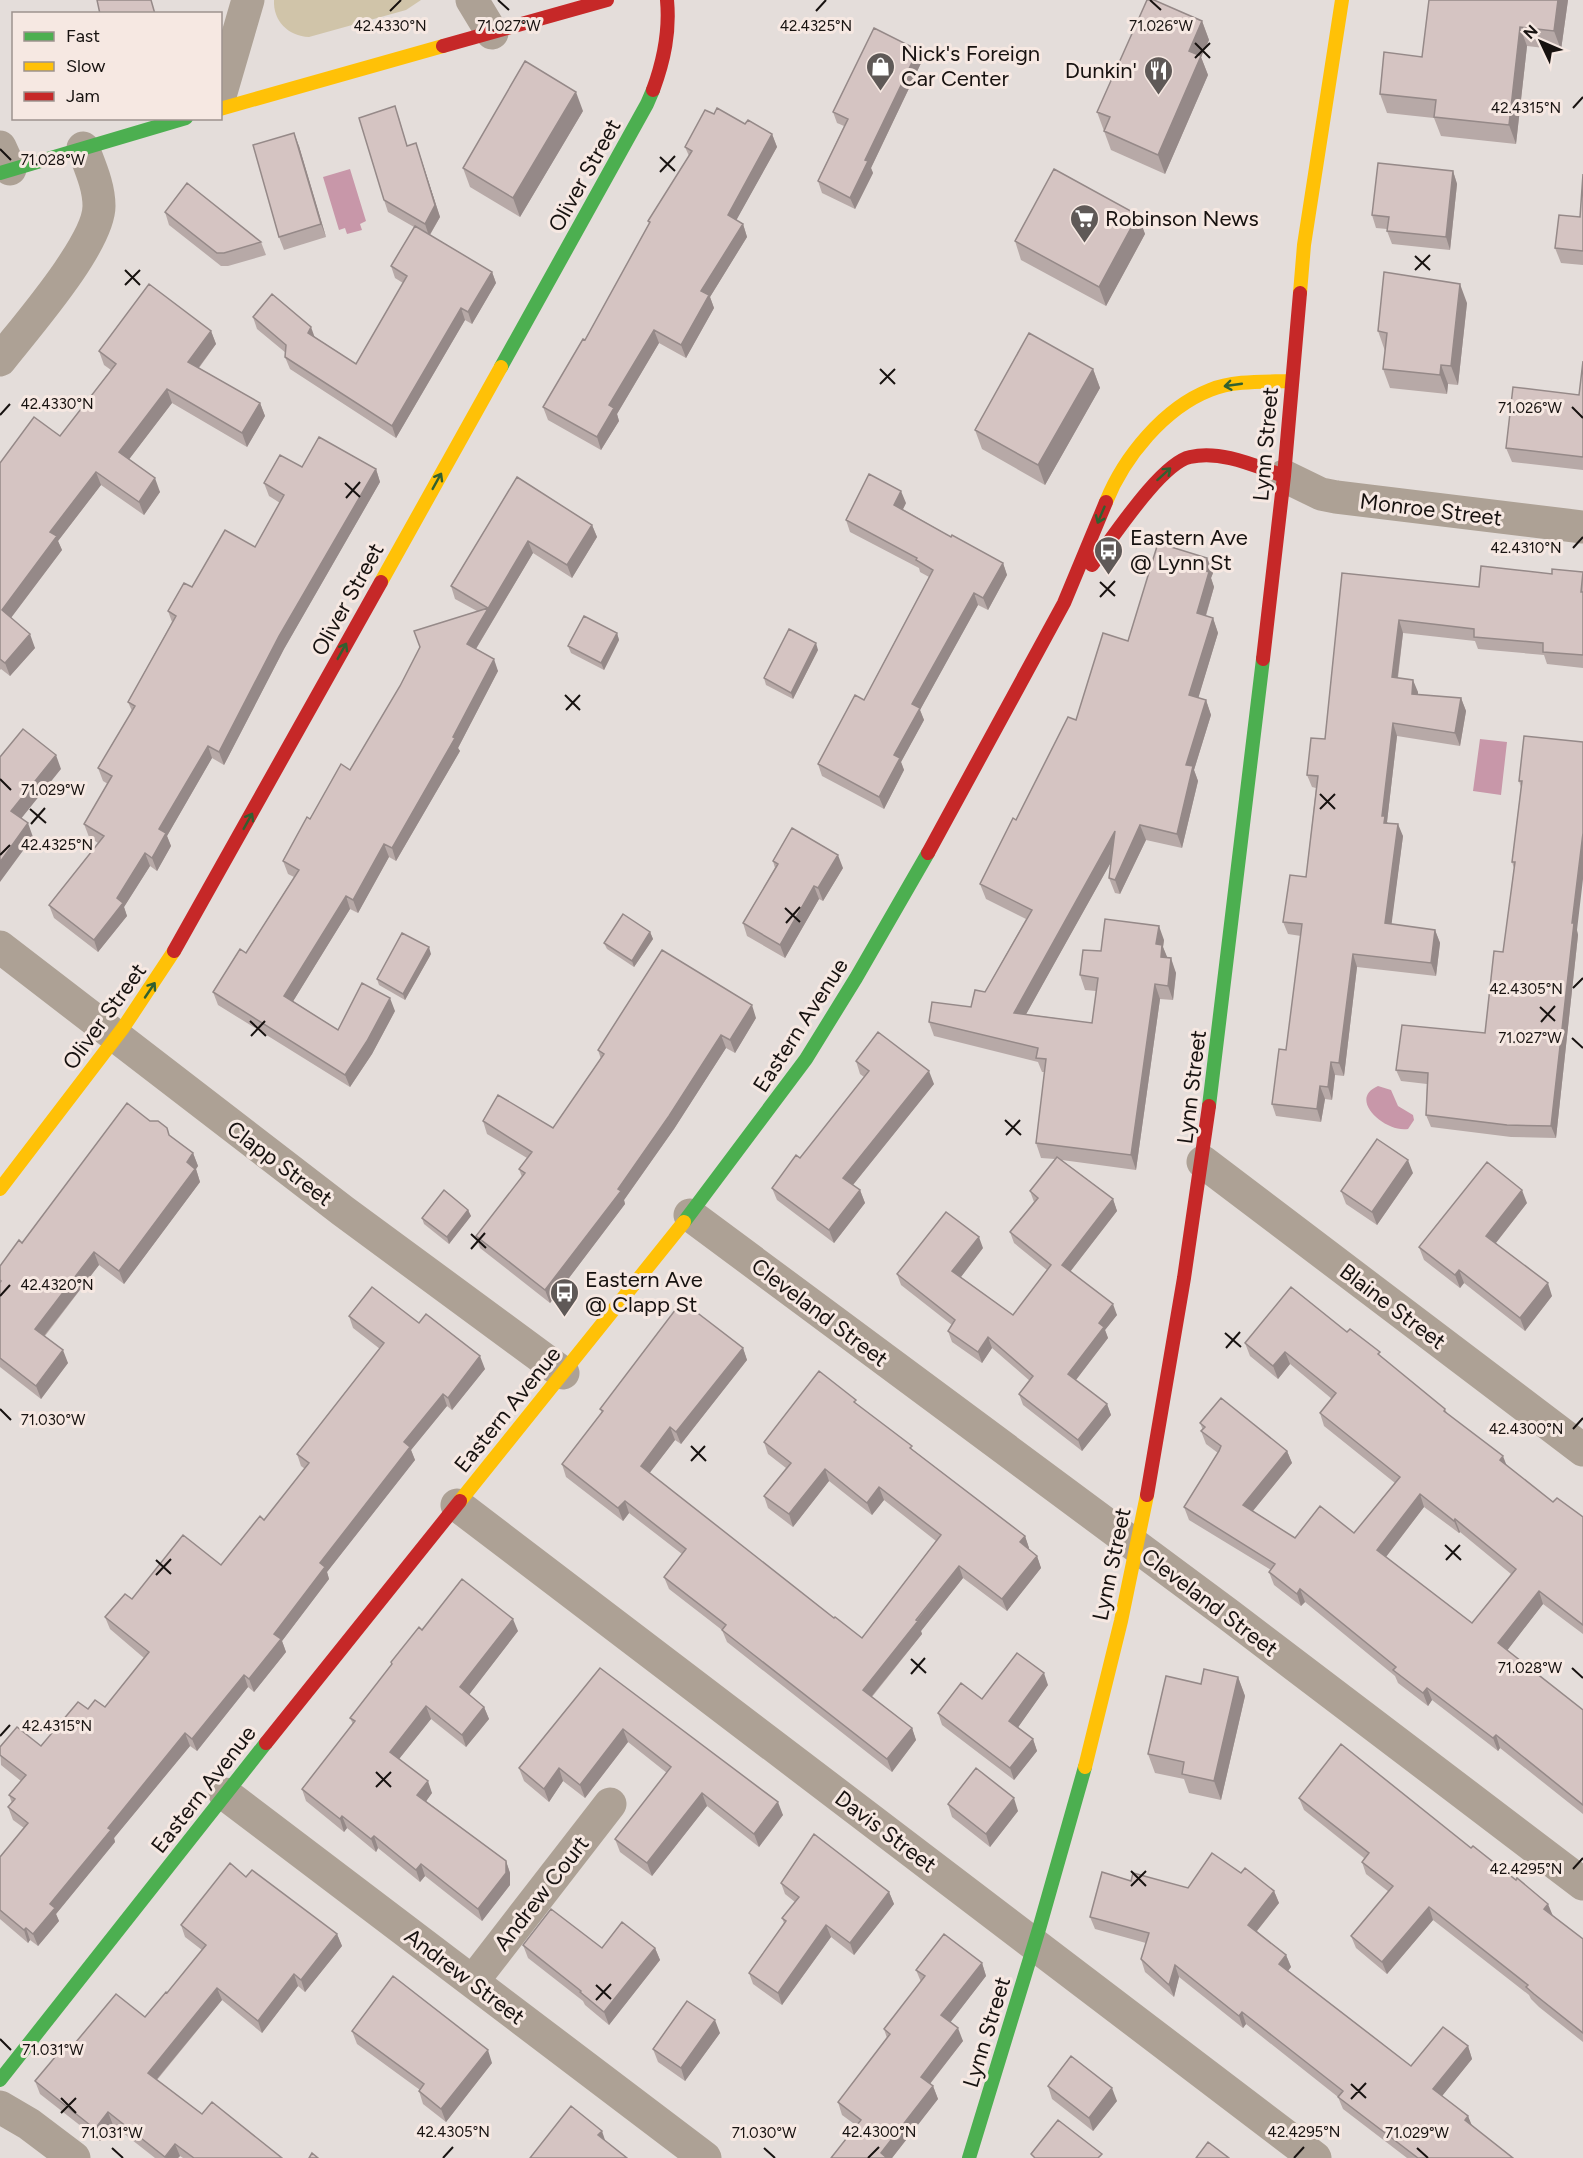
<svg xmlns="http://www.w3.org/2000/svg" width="1583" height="2158" viewBox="0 0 1583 2158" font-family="Figtree,sans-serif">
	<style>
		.green { fill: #d0c4a9 }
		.water { fill: #c897a9 }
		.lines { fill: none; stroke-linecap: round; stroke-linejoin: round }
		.street { stroke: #ada195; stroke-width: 33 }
		.fast { stroke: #4caf50; stroke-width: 14 }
		.slow { stroke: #ffc107; stroke-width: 14 }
		.jam { stroke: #c62828; stroke-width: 14 }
		.wall { fill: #b7a9a7; fill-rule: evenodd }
		.shaded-wall { fill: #958988 }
		.building { fill: #d5c4c2; stroke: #958988; stroke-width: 1.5; fill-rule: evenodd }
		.oneway { stroke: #326030 }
		.ticks { fill: none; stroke: #171210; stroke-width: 2 }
		.labels { text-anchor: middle; stroke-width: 6; stroke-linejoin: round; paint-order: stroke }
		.poi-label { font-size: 22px; fill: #171210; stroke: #f6e8e2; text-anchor: start }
		.street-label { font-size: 22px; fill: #171210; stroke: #f6e8e2 }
		.ticks-label { font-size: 15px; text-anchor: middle; fill: #171210; stroke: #f6e8e2; stroke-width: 6; stroke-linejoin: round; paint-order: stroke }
	</style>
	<rect width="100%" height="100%" fill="#e4ddda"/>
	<path class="green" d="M274,0H421L406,10L309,37C288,36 273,21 274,0Z"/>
	<path class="water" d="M350,169L366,221L360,224L362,230L347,234L345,228L339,230L323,177Z
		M1480,739L1507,742L1501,795L1473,791Z
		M1378,1086L1391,1090L1398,1106L1413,1115L1414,1120L1408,1129C1385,1133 1347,1099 1378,1086Z"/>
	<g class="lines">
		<path class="street" d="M472,0L492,33
			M220,96L248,0
			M0,147L10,169
			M0,360C25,328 99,244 99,206C99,186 90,167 83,148
			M1284,476L1321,494L1336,497L1583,527
			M0,947L343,1211L563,1373
			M1203,1162L1583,1450
			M690,1215L1229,1615L1583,1884
			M457,1505L1315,2158
			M225,1794L705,2158
			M473,1981L610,1804
			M0,2107L29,2124L74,2158"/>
		<path class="fast" d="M0,173L186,118
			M501,367L647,104L653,90
			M1209,1106L1263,659
			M684,1222L806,1059L856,978L928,853
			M0,2080L266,1743
			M969,2158L1039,1929L1085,1767"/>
		<path class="slow" d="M220,109L443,46
			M1300,293L1304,245L1342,0
			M1106,502C1124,457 1164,408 1210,390C1234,380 1266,382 1292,381
			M381,582L501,367
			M0,1189L123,1028L174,951
			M460,1501L684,1222
			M1085,1767L1121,1621L1147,1495"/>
		<path class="jam" d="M443,46L607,0
			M653,90C664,60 670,32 667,0
			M1092,565C1112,539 1161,463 1190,457C1222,450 1255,466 1284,476L1300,293
			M1263,659L1284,476
			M928,853L1064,603L1106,502
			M174,951L381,582
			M1147,1495L1184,1278L1209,1106
			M266,1743L460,1501"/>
	</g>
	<path class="wall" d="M1429,0H1568L1561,50L1527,46L1516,144L1441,136L1434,118L1387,113L1380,94L1422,57Z
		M1202,21L1209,40L1201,57L1208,75L1165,174L1111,150L1097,112Z
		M918,50L922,61L871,168L873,173L855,209L822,193L818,181L844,126L837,123L833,112Z
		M583,111L520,217L470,187L463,168Z
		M714,114L745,124L772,134L777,147L736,220L743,224L747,237L710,297L714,308L686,358L659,343L617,414L619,421L601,450L548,420L543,407L585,340L649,224L648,221L689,156L685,147Z
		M399,118L407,146L416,143L440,217L430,235L492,272L496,283L472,324L465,320L396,438L290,369L285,357L286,353L257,329L253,317L315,337L356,364L403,283L395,278L391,266L414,227L388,212L384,200Z
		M299,146L326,237L284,250L279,237Z
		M1453,171L1457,184L1450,250L1392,244L1387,231V229L1376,228L1372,215Z
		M1583,174V265L1561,263L1555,248L1580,217Z
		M165,212L261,242L266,255L228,266H221L169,225Z
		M1138,215L1145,234L1106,306L1021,260L1015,241Z
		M1467,303L1458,385L1448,384L1447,394L1390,388L1383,369L1385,351L1378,331Z
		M211,331L216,344L199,368L260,403L265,416L247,447L172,403L129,459L160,492L144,515L101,485L58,541L62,550L11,618L35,648L10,676L1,669L0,670V463L60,436L111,370L104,365L99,351Z
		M1583,361V470L1512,462L1506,448L1579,395Z
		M1093,369L1100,388L1045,485L982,449L975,430Z
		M302,467L376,469L380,482L284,649L224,765L212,758L167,836L171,846L157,871L150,866L124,907L127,916L98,952L54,918L49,905L98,843L89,837L84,824L108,784L103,781L98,768L132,711L128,702L172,622L168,611L192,587L255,547L280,503L269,496L264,483Z
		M517,477L592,525L597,537L572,578L533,553L476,649L498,671L458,748L460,751L396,861L389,857L358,913L350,909L293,1001L338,1030L395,1011L372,1054L350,1087L218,1005L213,992L246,953L294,877L288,874L283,861L310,819L477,611L455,599L451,586Z
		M906,503L903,509L951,537L1003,563L1007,575L988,610L978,605L920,710L924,720L901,762L904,770L884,809L822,776L818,764L864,700L929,577L920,572L919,568L850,532L846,520Z
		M1207,558L1213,573L1211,578L1214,587L1206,616L1213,618L1218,633L1198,698L1206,700L1211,715L1194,770L1198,781L1182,848L1146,840L1120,894L1115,893L1109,878L1111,862L1026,1014L1092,1023L1096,991L1085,990L1080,975L1101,951L1164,940L1163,947L1167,958L1176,973L1173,1000L1160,999L1136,1170L1062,1160L1113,1199L1117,1211L1070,1272L1117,1315L1105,1330L1108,1338L1076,1380L1107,1404L1111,1415L1082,1451L1023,1405L1019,1394L1030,1381L992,1348L982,1363L952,1342L948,1331L952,1325L901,1285L897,1274L983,1248L961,1277L1013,1315L1047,1270L1014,1243L1010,1232L1034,1202L1030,1191L1055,1159L1041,1158L1036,1143L1045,1072H1042L1038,1062L934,1036L929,1022L971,1007L985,992L1026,919L986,899L980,884L1016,820L1076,720L1128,641Z
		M1583,572V668L1547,664L1544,655L1478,649L1475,641L1403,633L1398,678L1418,692V695L1461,698L1466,711L1460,746L1397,736L1387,822L1403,836L1391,924L1435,930L1440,943L1436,976L1357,967L1344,1076L1335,1075L1332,1100L1325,1099L1321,1122L1276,1116L1272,1104L1286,1050L1301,936L1288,934L1283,922L1306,877L1316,788L1312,787L1307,775L1325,739L1342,573L1479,587L1552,574Z
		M617,633L619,640L604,670L571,653L568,646Z
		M818,650L793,699L766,685L764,678Z
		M1524,736L1578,935L1556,1138L1511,1137L1431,1127L1426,1115L1427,1084L1401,1081L1396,1070L1485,1033L1503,952L1514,868L1512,862L1521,787L1519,781Z
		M773,861L843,868L823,901L819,899L785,958L747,936L743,923L775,868Z
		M650,932L653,939L634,967L607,949L604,943Z
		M431,954L405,1000L379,985L377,979Z
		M756,1018L735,1053L726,1048L674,1129L624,1200L625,1204L550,1303L480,1248L476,1236L522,1177L519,1169L527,1158L487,1134L483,1121L553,1128L601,1059L598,1050Z
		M856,1061L934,1084L853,1185L860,1190L865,1203L834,1243L777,1200L772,1188L800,1158L864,1077L860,1074Z
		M170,1136L193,1153L198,1166L196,1169L200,1182L124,1284L99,1265L45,1336L68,1363L41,1399L0,1367V1266L22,1243Z
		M1413,1173L1377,1225L1346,1204L1341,1191Z
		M1527,1203L1496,1243L1552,1296L1525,1331L1464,1283L1460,1288L1424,1260L1419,1247Z
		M468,1210L471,1216L449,1244L424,1224L422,1218Z
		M349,1316L419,1323L485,1369L452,1410L447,1406L411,1450L415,1460L327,1572L329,1579L282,1641L286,1652L254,1692L248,1687L197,1751L190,1746L114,1838L115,1842L56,1914L59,1921L38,1946L30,1940L28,1943L0,1919V1857L24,1828L13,1820L8,1807L12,1803L9,1795L21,1781L1,1765L0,1747L41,1746L88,1709L105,1707L144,1658L110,1629L105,1617L132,1599L221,1565L264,1520L305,1469L301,1466L297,1454L380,1349L353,1328Z
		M1347,1332L1381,1357L1445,1409L1447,1413L1506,1465L1553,1502L1583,1517V1634L1543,1604L1507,1650L1583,1710V1814L1500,1748L1498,1751L1432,1700L1428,1706L1398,1683L1395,1676L1305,1602L1301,1606L1274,1585L1269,1572L1271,1570L1189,1520L1184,1507L1218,1453L1206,1444L1201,1431L1203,1430L1200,1423L1287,1451L1292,1463L1253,1511L1295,1538L1354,1533L1395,1483L1324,1426L1320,1413L1332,1399L1290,1364L1278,1379L1250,1356L1245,1343ZM1424,1507L1459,1533L1460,1532L1511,1574L1472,1623L1386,1557Z
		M743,1348L747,1360L681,1444L675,1440L649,1473L834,1618L862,1638L936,1541L884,1500L872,1515L829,1481L793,1527L768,1508L764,1496L786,1468L768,1454L764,1442L858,1405L913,1450L1025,1536L1029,1548L1028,1549L1037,1556L1041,1568L1007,1611L963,1578L921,1631L922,1634L872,1697L912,1728L916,1740L892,1772L727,1642L722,1630L669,1589L664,1577L682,1554L629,1513L623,1521L566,1477L562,1464L602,1413L600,1409Z
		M422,1630L518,1631L469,1694L484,1707L489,1719L466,1747L431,1719L399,1759L432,1793L426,1801L506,1861L510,1873V1885L482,1921L425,1876L420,1882L378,1848L376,1852L347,1828L344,1832L306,1801L302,1789L353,1724L350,1718L392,1665L391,1662Z
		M600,1668L783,1815L759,1847L707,1806L652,1876L620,1852L615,1839L667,1773L628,1742L585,1798L563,1781L549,1802L524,1781L519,1768Z
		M1238,1677L1245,1696L1221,1800L1189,1793L1184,1779L1155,1773L1148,1754L1201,1684Z
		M1048,1685L1018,1727L1033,1739L1037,1751L1014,1780L942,1725L938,1713L982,1699Z
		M1299,1798L1552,1915L1583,1939V2042L1539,2007L1531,1999L1529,1995L1433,1920L1387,1974L1356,1948L1351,1936L1389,1892L1366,1874L1362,1862L1364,1858L1304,1810Z
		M948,1804L1018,1811L990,1847L952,1817Z
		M1241,1873L1274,1891L1279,1903L1257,1931L1286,1955L1291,1967L1288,1971L1411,2066L1468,2046L1472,2059L1442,2096L1468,2116L1471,2125L1513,2158H1407L1343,2109L1338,2097L1246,2024L1243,2028L1179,1977L1174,1997L1145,1972L1141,1959L1146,1943L1095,1929L1090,1917L1131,1881L1188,1888Z
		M246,1877L337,1934L342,1946L305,1992L298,1986L262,2033L222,2000L157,2080L202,2114L282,2158H183L180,2156L178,2158H155L113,2125L100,2141L40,2094L35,2081L71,2048L145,2017L167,1993L202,1950L185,1937L181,1925Z
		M781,1883L889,1892L894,1904L854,1955L831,1937L782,2005L753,1984L749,1973L784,1923L782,1918L795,1902L785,1894Z
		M523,1945L602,1948H655L660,1960L609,2025L585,2005L583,2001L528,1958Z
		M982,1963L986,1976L950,2022L963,2041L930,2084L933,2086L938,2099L892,2158H831L857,2126L842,2115L838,2102L887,2038L884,2029L921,1982L916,1970Z
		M352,2031L492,2063L446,2122L423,2104L419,2091L420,2090L357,2044Z
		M720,2033L685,2081L658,2062L653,2049Z
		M1048,2086L1117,2101L1093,2131L1052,2099Z"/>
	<path class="shaded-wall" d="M1558,0H1568L1561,50L1554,31Z
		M1202,21L1209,40L1201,57L1208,75L1165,174L1158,155L1189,51Z
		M1520,27L1527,46L1516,144L1509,125Z
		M918,50L922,61L871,168L873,173L855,209L850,198L865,160Z
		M576,92L583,111L520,217L513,198Z
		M294,133L299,146L326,237L321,224Z
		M772,134L777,147L732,228L728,215Z
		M416,143L440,217L429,236L425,224Z
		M1453,171L1457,184L1450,250L1446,237Z
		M1138,215L1145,234L1106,306L1099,287Z
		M743,224L747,237L710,297L714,308L686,358L681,345L701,291Z
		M492,272L496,283L472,324L468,312Z
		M1460,284L1467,303L1458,385L1451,366Z
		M461,308L465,320L396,438L392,426Z
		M311,327L315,338L308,333Z
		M654,330L659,343L617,414L619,421L601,450L597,437L609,405Z
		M211,331L216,344L193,375L188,362Z
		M1441,365L1448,384L1447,394L1440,375Z
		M1093,369L1100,388L1045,485L1038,465Z
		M167,389L172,403L124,466L119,452Z
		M260,403L265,416L247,447L242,433Z
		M376,469L380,482L284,649L224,765L219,752L279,636Z
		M96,472L101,485L58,541L62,550L7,623L2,610L50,532Z
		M155,478L160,492L144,515L139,502Z
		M901,491L906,503L899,517L894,505Z
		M592,525L597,537L572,578L567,565Z
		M528,541L533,553L471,657L467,644Z
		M1207,558L1213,573L1211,578L1214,587L1202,628L1197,613L1204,570Z
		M1003,563L1007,575L988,610L983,598Z
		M974,593L978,605L920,710L924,720L901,762L904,770L884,809L879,797L912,704Z
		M1213,618L1218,633L1195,709L1189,695Z
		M1399,620L1403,633L1396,690L1392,677Z
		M617,633L619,640L604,670L601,663Z
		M30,634L35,648L10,676L5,663Z
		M816,643L818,650L793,699L791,693Z
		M494,659L498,671L458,748L460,751L396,861L392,848L453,737Z
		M1413,680L1418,692L1417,707L1412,694Z
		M1461,698L1466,711L1460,746L1455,733Z
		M1206,700L1211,715L1194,770L1198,781L1182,848L1177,834L1186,765Z
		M1393,723L1397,736L1387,822L1390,829L1389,835L1382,816Z
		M208,746L212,758L167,836L171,846L157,871L152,858L159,829Z
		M56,755L61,769L16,825L11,811Z
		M28,823L33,837L0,882V862Z
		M1398,824L1403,836L1390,936L1385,923Z
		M1140,825L1146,840L1120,894L1115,880Z
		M1115,831L1120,846L1019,1027L1014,1013Z
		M1583,833V879L1577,930L1578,935L1556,1138L1551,1126L1572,923Z
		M384,844L389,857L358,913L353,900Z
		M145,853L150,866L124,907L127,916L98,952L94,940L117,898Z
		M838,855L843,868L823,901L818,888Z
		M814,886L819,899L785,958L780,945Z
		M346,896L350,909L289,1008L284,996Z
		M1159,926L1164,940L1163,947L1168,959L1166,972L1156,944Z
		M1435,930L1440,943L1436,976L1431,963Z
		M650,932L653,939L634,967L632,961Z
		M429,947L431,954L405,1000L403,994Z
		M1353,954L1357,967L1344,1076L1339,1063Z
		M1171,958L1176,973L1173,1000L1168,986Z
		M1155,984L1160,999L1136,1170L1131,1155Z
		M390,998L395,1011L372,1054L350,1087L345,1075Z
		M752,1005L756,1018L735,1053L730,1040Z
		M721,1035L726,1048L674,1129L624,1200L625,1204L550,1303L545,1290L618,1189Z
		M1331,1062L1335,1075L1332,1100L1328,1087Z
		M929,1071L934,1084L848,1191L843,1178Z
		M1320,1086L1325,1099L1321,1122L1317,1109Z
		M193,1153L198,1166L196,1169L200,1182L124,1284L119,1271L187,1162Z
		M1408,1160L1413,1173L1377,1225L1372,1212Z
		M860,1190L865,1203L834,1243L829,1230Z
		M1522,1190L1527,1203L1491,1249L1486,1236Z
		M1113,1199L1117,1211L1066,1277L1062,1265Z
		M468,1210L471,1216L449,1244L447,1237Z
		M979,1237L983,1248L957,1282L952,1271Z
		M94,1252L99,1265L40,1341L35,1329Z
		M1459,1270L1464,1283L1460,1288L1455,1275Z
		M1548,1283L1552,1296L1525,1331L1520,1318Z
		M1113,1304L1117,1315L1105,1330L1108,1338L1072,1385L1068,1374L1099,1323Z
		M988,1337L992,1348L982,1363L978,1352Z
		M743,1348L747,1360L681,1444L676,1432Z
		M63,1350L68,1363L41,1399L36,1386Z
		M1285,1352L1290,1364L1278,1379L1273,1366Z
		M480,1356L485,1369L452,1410L448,1398Z
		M443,1394L447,1406L411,1450L415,1460L327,1572L329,1579L282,1641L286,1652L254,1692L249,1679L274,1634L320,1563L404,1442Z
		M1107,1404L1111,1415L1082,1451L1078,1440Z
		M670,1427L675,1440L645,1479L641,1466Z
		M1287,1451L1292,1463L1247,1518L1243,1505Z
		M1503,1456L1508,1469L1500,1460Z
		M825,1469L829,1481L793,1527L789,1514Z
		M879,1487L884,1500L872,1515L867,1503Z
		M1420,1494L1424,1507L1382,1562L1377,1550Z
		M625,1501L629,1513L623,1521L618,1508Z
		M1455,1519L1460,1532L1459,1533L1454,1521Z
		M1025,1536L1029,1548L1024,1555L1020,1542Z
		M1037,1556L1041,1568L1007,1611L1002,1599Z
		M959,1566L963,1578L921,1631L922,1634L867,1702L863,1690Z
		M1300,1589L1305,1602L1301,1606L1297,1594Z
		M1539,1591L1543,1604L1503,1656L1498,1643Z
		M513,1619L518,1631L465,1700L460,1687Z
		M1044,1673L1048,1685L1014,1733L1009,1721Z
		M244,1675L248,1687L197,1751L192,1739Z
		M1238,1677L1245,1696L1221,1800L1214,1781Z
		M1427,1688L1432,1700L1428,1706L1423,1693Z
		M426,1706L431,1719L395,1764L390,1752Z
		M484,1707L489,1719L466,1747L462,1735Z
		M912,1728L916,1740L892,1772L887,1759Z
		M623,1729L628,1742L585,1798L580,1785Z
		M185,1733L190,1746L114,1838L115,1842L56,1914L59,1921L38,1946L33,1934L50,1904L108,1828Z
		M1496,1735L1500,1748L1498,1751L1493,1738Z
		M1033,1739L1037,1751L1014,1780L1010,1768Z
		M559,1768L563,1781L549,1802L544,1789Z
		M428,1781L432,1793L422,1807L417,1795Z
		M702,1793L707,1806L652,1876L647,1863Z
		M1014,1798L1018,1811L990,1847L986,1834Z
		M778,1802L783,1815L759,1847L754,1834Z
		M342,1816L347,1828L344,1832L340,1819Z
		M374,1836L378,1848L376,1852L371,1839Z
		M506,1861L510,1873V1885L482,1921L478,1909Z
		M421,1864L425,1876L420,1882L416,1870Z
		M1274,1891L1279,1903L1252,1937L1248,1925Z
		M889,1892L894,1904L854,1955L850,1943Z
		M1548,1904L1553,1916L1544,1909Z
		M1429,1907L1433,1920L1387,1974L1382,1962Z
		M826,1925L831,1937L782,2005L778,1993Z
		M26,1928L30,1940L28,1943L24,1930Z
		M337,1934L342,1946L305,1992L301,1980Z
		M655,1948L660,1960L609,2025L604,2012Z
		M1286,1955L1291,1967L1284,1976L1279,1964Z
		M982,1963L986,1976L946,2028L941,2015Z
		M1175,1965L1179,1977L1174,1997L1169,1985Z
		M294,1974L298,1986L262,2033L258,2021Z
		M217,1988L222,2000L152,2085L148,2073Z
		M1242,2012L1246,2024L1243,2028L1239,2016Z
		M715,2020L720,2033L685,2081L681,2068Z
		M958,2028L963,2041L925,2090L921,2077Z
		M1468,2046L1472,2059L1438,2101L1433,2089Z
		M488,2050L492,2063L446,2122L441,2109Z
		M933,2086L938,2099L892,2158H882L881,2153Z
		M1112,2088L1117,2101L1093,2131L1089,2118Z
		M108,2112L113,2125L100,2141L95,2129Z
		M1468,2116L1473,2128L1465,2120Z
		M602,2131L606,2143L598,2135Z
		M175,2144L180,2156L178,2158H165Z"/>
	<path class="building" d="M97,0H151L155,14H100Z
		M1147,0H1154L1202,21L1189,51L1201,56L1158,155L1104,131L1110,117L1097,112Z
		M1429,0H1558L1554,31L1520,27L1509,125L1434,117L1436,100L1380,94L1384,52L1422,57Z
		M874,28L918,50L865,160L868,161L850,198L818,181L848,119L833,112Z
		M525,61L576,92L513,198L463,168Z
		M395,106L407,146L416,143L435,205L425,224L384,200L359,118Z
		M717,108L745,124L748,120L772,134L728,215L743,224L701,291L709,295L681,345L654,330L609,405L614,408L597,437L543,407L583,339L585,340L650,222L648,221L692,151L685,147L705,110L714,114Z
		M294,133L321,224L279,237L253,145Z
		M1378,163L1453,171L1446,237L1387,231L1389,217L1372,215Z
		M1054,169L1138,215L1099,287L1015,241Z
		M1583,174V251L1555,248L1559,215L1580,217Z
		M187,183L261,242L224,253H217L165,212Z
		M415,226L492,272L468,312L461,308L392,426L285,357L286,345L253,317L272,294L311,327L308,333L356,364L407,276L391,266Z
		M1384,272L1460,284L1451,366L1441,365L1440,375L1383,369L1387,333L1378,331Z
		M149,284L211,331L188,362L260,403L242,433L167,389L119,452L155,478L139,502L96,472L50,532L57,536L2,610L30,634L5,663L0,659V463L34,417L60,436L116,364L99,351Z
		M1029,333L1093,369L1038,465L975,430Z
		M1583,361V457L1506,448L1513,387L1579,395Z
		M319,437L376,469L279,636L219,752L208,746L159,829L166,833L152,858L145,853L117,898L123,903L94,940L49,905L104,836L84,824L112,776L98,768L135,706L128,702L176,616L168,611L184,583L192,587L225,530L255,547L284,495L264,483L280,455L302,467Z
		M869,474L901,491L894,505L951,537L952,535L1003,563L983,598L974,593L912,704L920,708L894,755L900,758L879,797L818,764L855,695L864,700L933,570L916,560L917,558L846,520Z
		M517,477L592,525L567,565L528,541L467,644L494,659L453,737L455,738L392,848L384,844L353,900L346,896L284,996L338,1030L362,983L390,998L367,1041L345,1075L213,992L240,949L246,953L299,870L283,861L307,817L310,819L341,764L350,770L400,686L420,647L414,631L488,608L451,586Z
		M1158,543L1207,558L1204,570L1209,572L1197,613L1213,618L1189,695L1206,700L1186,765L1193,766L1177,834L1140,825L1115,880L1109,878L1115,831L1014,1013L1092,1023L1098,978L1080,975L1083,950L1101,951L1105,919L1159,926L1156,944L1162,945L1161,957L1171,958L1168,986L1155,984L1131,1155L1036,1143L1046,1059L1036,1058L1038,1048L929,1022L932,1002L971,1007L975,990L985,992L1032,910L980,884L1013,818L1016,820L1068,717L1076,720L1103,633L1128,641Z
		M1481,566L1552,574V569L1583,572L1581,592H1583V655L1543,652V643L1474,637V629L1399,620L1392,677L1413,680L1412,694L1461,698L1455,733L1393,723L1382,816H1385L1384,823L1398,824L1385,923L1435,930L1431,963L1353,954L1339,1063L1331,1062L1328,1087L1320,1086L1317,1109L1272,1104L1279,1049L1286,1050L1302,924L1283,922L1290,875L1306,877L1318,776L1307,775L1311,738L1325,739L1342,573L1479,587Z
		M584,616L617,633L601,663L568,646Z
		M789,629L816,643L791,693L764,678Z
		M23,729L56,755L11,811L28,823L0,862V757Z
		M1524,736L1583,742V833L1572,923H1574L1551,1126L1507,1125L1426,1115L1428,1073L1396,1070L1402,1025L1485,1033L1494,951L1503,952L1515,862H1512L1522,781H1519Z
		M792,828L838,855L818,888L814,886L780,945L743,923L778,864L773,861Z
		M623,914L650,932L632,961L604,943Z
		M402,933L429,947L403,994L377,979Z
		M662,950L752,1005L730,1040L721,1035L669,1116L618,1189L621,1191L545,1290L476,1236L525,1173L519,1169L532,1152L483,1121L498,1095L553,1128L604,1054L598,1050Z
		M878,1032L929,1071L843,1178L860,1190L829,1230L772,1188L796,1155L800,1158L869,1071L856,1061Z
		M127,1103L150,1121H158L167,1128L169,1135L193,1153L187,1162L195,1169L119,1271L94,1252L35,1329L63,1350L36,1386L0,1358V1283L1,1281L0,1280V1266L19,1240L22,1243Z
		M1377,1139L1408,1160L1372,1212L1341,1191Z
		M1057,1157L1113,1199L1062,1265L1113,1304L1099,1323L1104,1327L1068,1374L1107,1404L1078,1440L1019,1394L1033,1376L988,1337L978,1352L948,1331L955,1320L897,1274L946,1212L979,1237L952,1271L1013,1315L1051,1265L1010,1232L1038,1198L1030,1191Z
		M1487,1162L1522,1190L1486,1236L1548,1283L1520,1318L1459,1270L1455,1275L1419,1247Z
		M444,1190L468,1210L447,1237L422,1218Z
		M372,1287L419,1323L426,1314L480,1356L448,1398L443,1394L404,1442L410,1447L320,1563L325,1567L274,1634L281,1639L249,1679L244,1675L192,1739L185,1733L108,1828L111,1830L50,1904L55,1908L33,1934L26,1928L24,1930L0,1910V1857L28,1823L8,1807L15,1799L9,1795L26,1775L0,1755V1747L17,1727L41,1746L78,1702L88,1709L95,1700L105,1707L149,1652L105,1617L125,1594L132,1599L183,1535L221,1565L260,1516L264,1520L309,1463L297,1454L384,1343L349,1316Z
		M1291,1287L1347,1332L1350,1329L1380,1352L1378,1354L1445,1409L1444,1411L1503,1456L1500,1460L1553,1502L1557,1498L1583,1517V1625L1539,1591L1498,1643L1583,1710V1805L1496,1735L1493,1738L1427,1688L1423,1693L1393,1670L1396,1667L1300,1589L1297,1594L1269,1572L1275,1564L1184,1507L1219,1451L1221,1446L1201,1431L1205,1427L1200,1423L1221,1398L1287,1451L1243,1505L1295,1538L1320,1506L1354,1533L1400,1477L1320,1413L1336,1393L1285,1352L1273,1366L1245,1343ZM1420,1494L1454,1521L1455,1519L1516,1569L1472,1623L1377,1550Z
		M682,1301L743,1348L676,1432L670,1427L641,1466L834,1618L835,1617L862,1638L941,1535L879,1487L867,1503L825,1469L789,1514L764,1496L791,1463L764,1442L819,1371L856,1400L854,1402L912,1446L910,1448L1025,1536L1020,1542L1037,1556L1002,1599L959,1566L916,1620L918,1621L863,1690L912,1728L887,1759L722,1630L726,1625L664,1577L686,1549L625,1501L618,1508L562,1464L603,1411L600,1409Z
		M462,1579L513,1619L460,1687L484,1707L462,1735L426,1706L390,1752L428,1781L417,1795L506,1861V1873L478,1909L421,1864L416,1870L374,1836L371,1839L342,1816L340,1819L302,1789L355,1721L350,1718L392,1664L391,1662L419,1627L422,1630Z
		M1017,1653L1044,1673L1009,1721L1033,1739L1010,1768L938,1713L961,1683L982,1699Z
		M600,1668L778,1802L754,1834L702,1793L647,1863L615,1839L671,1767L623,1729L580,1785L559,1768L544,1789L519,1768Z
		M1204,1669L1238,1677L1214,1781L1182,1774L1184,1762L1148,1754L1166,1676L1201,1684Z
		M1341,1744L1471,1848L1473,1846L1516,1880L1517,1878L1548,1904L1544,1909L1583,1939V2033L1534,1994L1526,1987L1528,1985L1429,1907L1382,1962L1351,1936L1393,1886L1362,1862L1369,1853L1299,1798Z
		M976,1768L1014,1798L986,1834L948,1804Z
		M814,1834L889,1892L850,1943L826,1925L778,1993L749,1973L786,1921L782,1918L799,1897L781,1883Z
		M1212,1853L1241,1873L1245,1868L1274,1891L1248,1925L1286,1955L1279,1964L1411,2066L1443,2027L1468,2046L1433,2089L1468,2116L1465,2120L1513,2158H1418L1338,2097L1343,2091L1242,2012L1239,2016L1175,1965L1169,1985L1141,1959L1149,1933L1090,1917L1102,1872L1131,1881L1133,1873L1188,1888Z
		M230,1863L246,1877L252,1870L337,1934L301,1980L294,1974L258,2021L217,1988L148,2073L202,2114L212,2102L282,2158H194L175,2144L165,2157L108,2112L95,2129L35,2081L66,2044L71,2048L116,1994L145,2017L166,1992L167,1993L206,1945L181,1925Z
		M551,1909L602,1948L622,1922L655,1948L604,2012L580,1992L581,1991L523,1945Z
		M944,1934L982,1963L941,2015L958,2028L921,2077L933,2086L881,2153L887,2158H831L861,2120L838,2102L890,2034L884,2029L925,1976L916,1970Z
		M393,1976L488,2050L441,2109L419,2091L424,2084L352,2031Z
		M687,2001L715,2020L681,2068L653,2049Z
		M1071,2056L1112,2088L1089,2118L1048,2086Z
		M571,2106L602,2131L598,2135L627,2158H530Z
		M1058,2120L1102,2154L1098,2158H1035L1031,2154Z
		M1208,2142L1229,2158H1196Z
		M312,2153L318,2158H309Z"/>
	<defs><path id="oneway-shaft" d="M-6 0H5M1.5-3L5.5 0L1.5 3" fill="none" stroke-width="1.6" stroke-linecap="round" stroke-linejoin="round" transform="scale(1.5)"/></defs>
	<g class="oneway">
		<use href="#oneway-shaft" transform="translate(1233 385) rotate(172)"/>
		<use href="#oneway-shaft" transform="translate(1164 474) rotate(-42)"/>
		<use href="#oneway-shaft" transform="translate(437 481) rotate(-61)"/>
		<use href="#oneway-shaft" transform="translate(1101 515) rotate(113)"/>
		<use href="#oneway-shaft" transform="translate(342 651) rotate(-61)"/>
		<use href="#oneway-shaft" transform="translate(248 821) rotate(-61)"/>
		<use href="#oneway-shaft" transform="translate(150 990) rotate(-56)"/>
	</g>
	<path class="ticks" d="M498,0L509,10M1150,0L1161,10M390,11L401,0M816,11L826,0M1195,43L1210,58M1195,58L1210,43M1573,108L1583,97M0,149L11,160M660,157L675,171M660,172L675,156M1415,256L1430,270M125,270L140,285M1415,270L1430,255M125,285L140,270M880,369L895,384M880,384L895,369M1572,407L1583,418M0,415L10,404M345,483L360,497M346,498L360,482M1573,548L1583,537M1100,582L1115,596M1100,597L1115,581M565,695L580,710M566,710L580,695M0,779L11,790M1320,794L1335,809M30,809L46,823M1320,809L1335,794M31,824L45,808M0,855L10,845M785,908L800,922M786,923L800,907M1573,988L1583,978M1540,1007L1555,1021M250,1021L266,1036M1541,1022L1555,1006M251,1036L265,1021M1572,1038L1583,1048M1005,1120L1021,1135M1006,1135L1020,1120M471,1234L486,1248M471,1249L485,1233M0,1296L10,1285M1225,1333L1241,1347M1226,1348L1240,1332M0,1409L11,1420M1573,1429L1583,1418M691,1446L706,1461M691,1461L705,1446M1445,1545L1461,1560M156,1560L171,1574M1446,1560L1460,1545M156,1575L171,1559M911,1659L926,1673M1572,1668L1583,1678M911,1674L925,1658M0,1736L10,1725M376,1772L391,1787M376,1787L391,1772M1573,1869L1583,1858M1131,1871L1146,1886M1131,1886L1146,1871M596,1985L611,1999M596,2000L611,1984M0,2039L11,2050M1351,2084L1366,2098M61,2098L76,2113M1351,2099L1366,2083M61,2113L76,2098M112,2148L123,2158M764,2148L775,2158M1417,2148L1428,2158M443,2158L453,2147M868,2158L879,2147M1294,2158L1304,2147"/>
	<defs>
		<symbol id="shop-pin" viewBox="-11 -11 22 30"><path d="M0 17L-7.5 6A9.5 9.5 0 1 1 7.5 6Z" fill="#5f5957" stroke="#f6e8e2"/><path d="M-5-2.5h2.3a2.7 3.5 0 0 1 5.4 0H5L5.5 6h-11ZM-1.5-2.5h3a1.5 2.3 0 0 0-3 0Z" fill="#fff"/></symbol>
		<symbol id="restaurant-pin" viewBox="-11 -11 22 30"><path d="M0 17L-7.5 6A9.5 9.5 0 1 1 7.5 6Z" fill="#5f5957" stroke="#f6e8e2"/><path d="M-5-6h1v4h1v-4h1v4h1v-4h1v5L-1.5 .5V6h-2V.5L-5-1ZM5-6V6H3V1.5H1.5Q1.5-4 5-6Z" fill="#fff"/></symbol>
		<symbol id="supermarket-pin" viewBox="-11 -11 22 30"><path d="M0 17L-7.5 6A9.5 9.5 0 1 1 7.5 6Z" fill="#5f5957" stroke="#f6e8e2"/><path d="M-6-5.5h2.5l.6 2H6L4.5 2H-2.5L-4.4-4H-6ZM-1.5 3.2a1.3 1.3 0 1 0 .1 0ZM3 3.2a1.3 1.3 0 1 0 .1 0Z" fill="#fff"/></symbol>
		<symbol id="bus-pin" viewBox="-11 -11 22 30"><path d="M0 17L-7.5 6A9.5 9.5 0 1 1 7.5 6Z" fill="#5f5957" stroke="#f6e8e2"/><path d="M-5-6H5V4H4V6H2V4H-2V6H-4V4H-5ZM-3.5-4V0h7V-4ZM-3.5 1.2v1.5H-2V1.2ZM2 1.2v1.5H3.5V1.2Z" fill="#fff"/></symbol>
	</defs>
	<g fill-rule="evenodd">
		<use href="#shop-pin" x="864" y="50" width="33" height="45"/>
		<use href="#restaurant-pin" x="1142" y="54" width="33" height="45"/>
		<use href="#supermarket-pin" x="1068" y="202" width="33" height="45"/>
		<use href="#bus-pin" x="1092" y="534" width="33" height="45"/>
		<use href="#bus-pin" x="548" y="1276" width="33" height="45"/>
	</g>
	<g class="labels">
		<g class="poi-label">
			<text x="901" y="61">Nick's Foreign<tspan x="901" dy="25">Car Center</tspan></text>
			<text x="1137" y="78" text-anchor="end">Dunkin'</text>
			<text x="1105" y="226">Robinson News</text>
			<text x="1130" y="545">Eastern Ave<tspan x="1130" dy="25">@ Lynn St</tspan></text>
			<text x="585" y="1287">Eastern Ave<tspan x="585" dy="25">@ Clapp St</tspan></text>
		</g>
		<g class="street-label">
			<text transform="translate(584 175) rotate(-61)" y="8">Oliver Street</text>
			<text transform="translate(1265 444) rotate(-85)" y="8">Lynn Street</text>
			<text transform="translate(1431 509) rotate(7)" y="8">Monroe Street</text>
			<text transform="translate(347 599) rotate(-61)" y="8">Oliver Street</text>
			<text transform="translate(104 1016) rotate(-54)" y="8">Oliver Street</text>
			<text transform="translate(800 1025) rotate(-57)" y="8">Eastern Avenue</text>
			<text transform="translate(1191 1087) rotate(-83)" y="8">Lynn Street</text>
			<text transform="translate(280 1163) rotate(37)" y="8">Clapp Street</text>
			<text transform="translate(1393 1306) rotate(37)" y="8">Blaine Street</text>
			<text transform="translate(820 1312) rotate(37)" y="8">Cleveland Street</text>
			<text transform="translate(507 1409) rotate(-51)" y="8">Eastern Avenue</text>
			<text transform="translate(1111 1564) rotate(-78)" y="8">Lynn Street</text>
			<text transform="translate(1210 1602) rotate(37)" y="8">Cleveland Street</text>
			<text transform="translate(203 1789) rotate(-52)" y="8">Eastern Avenue</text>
			<text transform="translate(886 1831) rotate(37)" y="8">Davis Street</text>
			<text transform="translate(541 1893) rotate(-52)" y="8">Andrew Court</text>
			<text transform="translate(465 1976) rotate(37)" y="8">Andrew Street</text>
			<text transform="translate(986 2032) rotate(-73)" y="8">Lynn Street</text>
		</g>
	</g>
	<g class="ticks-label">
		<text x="509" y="31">71.027°W</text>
		<text x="1161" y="31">71.026°W</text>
		<text x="390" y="31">42.4330°N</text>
		<text x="816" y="31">42.4325°N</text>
		<text x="1526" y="113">42.4315°N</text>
		<text x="53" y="165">71.028°W</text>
		<text x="57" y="409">42.4330°N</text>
		<text x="1530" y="413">71.026°W</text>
		<text x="1526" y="553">42.4310°N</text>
		<text x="53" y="795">71.029°W</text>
		<text x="57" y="850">42.4325°N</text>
		<text x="1526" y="994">42.4305°N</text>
		<text x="1530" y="1043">71.027°W</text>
		<text x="57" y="1290">42.4320°N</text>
		<text x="53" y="1425">71.030°W</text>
		<text x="1526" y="1434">42.4300°N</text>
		<text x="1530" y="1673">71.028°W</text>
		<text x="57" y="1731">42.4315°N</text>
		<text x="1526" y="1874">42.4295°N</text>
		<text x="53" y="2055">71.031°W</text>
		<text x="453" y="2137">42.4305°N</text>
		<text x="879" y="2137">42.4300°N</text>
		<text x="1304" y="2137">42.4295°N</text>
		<text x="112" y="2138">71.031°W</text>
		<text x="764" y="2138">71.030°W</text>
		<text x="1417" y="2138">71.029°W</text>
	</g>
	<rect x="12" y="12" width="210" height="108" fill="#f6e8e2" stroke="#9d928e" stroke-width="1.5"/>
	<rect x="24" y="32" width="30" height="9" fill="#4caf50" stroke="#9d928e" stroke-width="1.5"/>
	<text x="66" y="42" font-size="18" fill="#171210">Fast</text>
	<rect x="24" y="62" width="30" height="9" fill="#ffc107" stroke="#9d928e" stroke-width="1.5"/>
	<text x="66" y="72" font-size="18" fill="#171210">Slow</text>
	<rect x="24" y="92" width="30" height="9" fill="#c62828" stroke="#9d928e" stroke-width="1.5"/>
	<text x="66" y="102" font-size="18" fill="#171210">Jam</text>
	<g transform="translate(1541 42) rotate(314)" stroke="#f6e8e2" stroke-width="4.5" paint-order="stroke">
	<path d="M0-4.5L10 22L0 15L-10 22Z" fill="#171210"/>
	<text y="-9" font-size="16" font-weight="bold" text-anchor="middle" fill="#171210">N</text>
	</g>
</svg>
